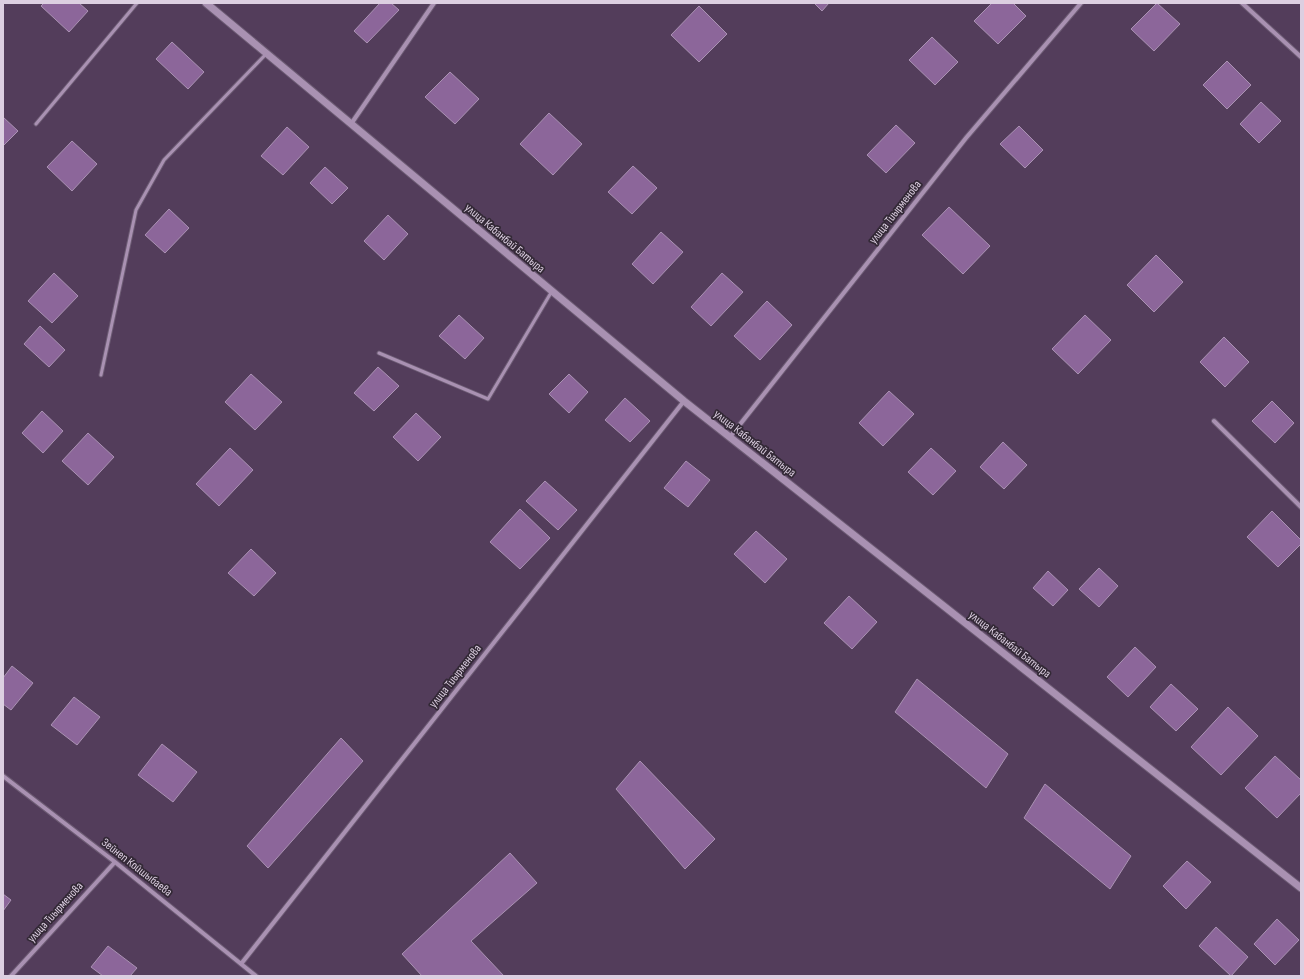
<svg xmlns="http://www.w3.org/2000/svg" width="1304" height="979" viewBox="0 0 1304 979" font-family="'Sofia Sans Condensed',sans-serif">
	<style>
		.building { fill: #8c669a; stroke: #aa92b3 }
		.lines { fill: none; stroke-linecap: round; stroke-linejoin: round }
		.service-casing { stroke: #6c5b73; stroke-width: 5 }
		.minor-casing { stroke: #6c5b73; stroke-width: 6 }
		.tertiary-casing { stroke: #6c5b73; stroke-width: 9 }
		.service { stroke: #a991b2; stroke-width: 3 }
		.minor { stroke: #a991b2; stroke-width: 4 }
		.tertiary { stroke: #a991b2; stroke-width: 7 }
		.labels { text-anchor: middle; stroke-width: 3.5; stroke-linejoin: round; paint-order: stroke }
		.street-label { font-size: 12px; fill: #dccfe1; stroke: #332936 }
	</style>
	<rect width="100%" height="100%" fill="#533d5b"/>
	<path class="building" d="M44,3H79L88,11L69,32L41,6Z
		M380,3H391L399,10L367,43L354,31Z
		M814,3H829L822,11Z
		M992,3H1013L1026,16L998,44L974,21Z
		M1157,3L1180,24L1154,51L1131,29Z
		M699,6L727,34L699,62L671,35Z
		M932,37L958,62L935,85L909,60Z
		M172,42L204,72L188,89L156,59Z
		M1227,61L1251,85L1227,109L1203,85Z
		M450,72L479,99L455,124L425,97Z
		M1261,102L1281,121L1259,143L1240,124Z
		M549,113L582,144L553,175L520,144Z
		M3,117L18,131L3,146Z
		M896,125L915,143L886,173L867,155Z
		M1019,126L1043,150L1025,168L1000,144Z
		M287,127L309,147L283,175L261,156Z
		M72,141L97,164L72,191L47,167Z
		M633,166L657,188L632,214L608,192Z
		M325,167L348,188L332,204L310,183Z
		M949,207L990,246L963,274L922,235Z
		M169,209L189,228L165,253L145,235Z
		M388,215L408,234L384,260L364,241Z
		M661,232L683,252L653,284L632,264Z
		M1156,255L1183,282L1154,312L1127,285Z
		M54,273L78,296L52,323L28,301Z
		M722,273L743,292L711,326L691,307Z
		M767,301L792,325L760,360L734,336Z
		M459,315L484,338L465,359L439,336Z
		M1085,315L1111,340L1078,374L1052,349Z
		M40,326L65,350L49,367L24,344Z
		M1224,337L1249,362L1225,387L1200,362Z
		M378,367L399,386L374,411L354,393Z
		M251,374L282,402L255,430L225,402Z
		M569,374L588,392L569,413L549,394Z
		M889,391L914,414L883,446L859,423Z
		M625,398L650,421L630,442L605,420Z
		M1272,401L1294,423L1275,443L1252,421Z
		M42,411L63,431L43,453L22,433Z
		M416,413L441,437L418,461L393,437Z
		M88,433L114,457L88,485L62,461Z
		M1003,442L1027,465L1004,489L980,467Z
		M230,448L253,470L219,506L196,484Z
		M931,448L956,471L933,495L908,472Z
		M686,461L710,480L688,507L664,488Z
		M545,481L577,510L558,530L526,501Z
		M520,509L550,538L520,569L490,542Z
		M1272,511L1301,540V544L1278,567L1247,537Z
		M756,531L787,559L765,583L734,554Z
		M251,549L276,573L254,596L228,573Z
		M1099,568L1118,586L1099,607L1079,589Z
		M1048,571L1068,590L1053,606L1033,588Z
		M849,596L877,622L852,649L824,623Z
		M1135,647L1156,667L1128,697L1107,677Z
		M12,666L33,683L11,710L3,704V678Z
		M917,679L1008,754L986,788L895,712Z
		M1171,684L1198,709L1176,731L1150,707Z
		M74,697L100,717L77,745L51,725Z
		M1228,707L1258,736L1221,775L1191,747Z
		M341,738L363,761L268,868L247,846Z
		M162,744L197,772L173,802L138,775Z
		M1275,756L1301,780V793L1277,818L1245,788Z
		M640,761L715,839L685,869L616,789Z
		M1045,784L1131,856L1110,889L1024,818Z
		M510,853L537,883L471,941L504,976H422L402,954Z
		M1187,861L1211,882L1186,909L1163,886Z
		M3,894L11,900L3,911Z
		M1277,919L1299,940L1275,965L1254,944Z
		M1216,927L1248,957L1231,976L1199,946Z
		M108,946L137,968L130,976H103L91,967Z"/>
	<g class="lines">
		<defs>
			<path id="service" d="M36,124L137,3
				M379,353L488,399L552,291
				M101,375L136,210L164,160L267,53"/>
			<path id="minor" d="M1242,3L1301,57
				M351,124L434,3
				M1214,421L1301,507
				M730,437L966,138L1081,3
				M3,776L115,862L256,976
				M241,964L684,401
				M11,976L115,862"/>
			<path id="tertiary" d="M206,3L684,401L1301,888"/>
		</defs>
		<use href="#service" class="service-casing"/>
		<use href="#minor" class="minor-casing"/>
		<use href="#tertiary" class="tertiary-casing"/>
		<use href="#service" class="service"/>
		<use href="#minor" class="minor"/>
		<use href="#tertiary" class="tertiary"/>
	</g>
	<g class="labels">
		<g class="street-label">
			<text transform="translate(895 212) rotate(-52)" y="4">улица Тиырменова</text>
			<text transform="translate(505 238) rotate(40)" y="4">улица Кабанбай Батыра</text>
			<text transform="translate(755 443) rotate(38)" y="4">улица Кабанбай Батыра</text>
			<text transform="translate(1010 644) rotate(38)" y="4">улица Кабанбай Батыра</text>
			<text transform="translate(455 676) rotate(-52)" y="4">улица Тиырменова</text>
			<text transform="translate(137 867) rotate(38)" y="4">Зейнеп Койшыбаева</text>
			<text transform="translate(55 912) rotate(-48)" y="4">улица Тиырменова</text>
		</g>
	</g>
	<rect width="1304" height="979" fill="none" stroke="#dccfe1" stroke-width="8"/>
</svg>
